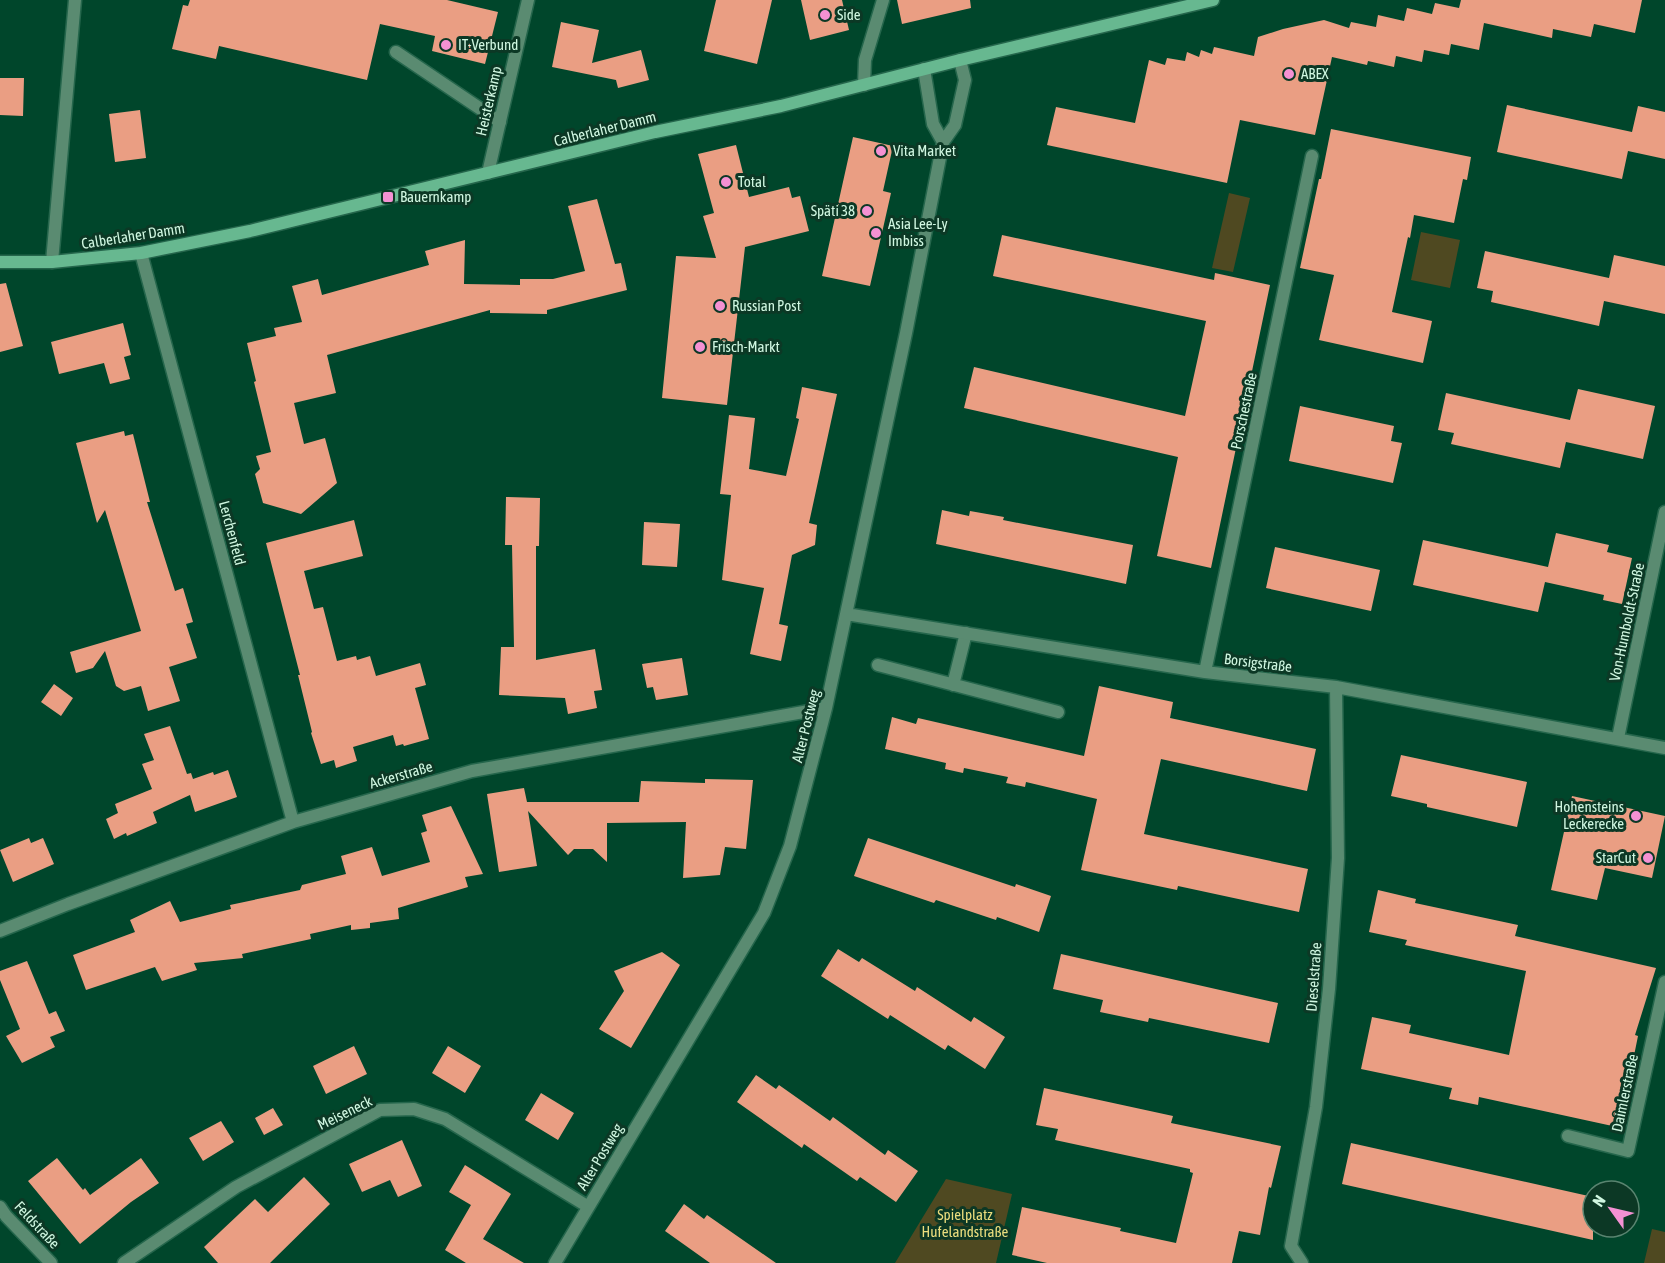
<svg xmlns="http://www.w3.org/2000/svg" width="1665" height="1263" viewBox="0 0 1665 1263" font-family="'Asap Condensed',sans-serif">
	<style>
		.green { fill: #4f4921 }
		.building { fill: #ea9e83 }
		.lines { fill: none; stroke-linecap: round; stroke-linejoin: round }
		.lane-casing { stroke: #25664c; stroke-width: 15 }
		.street-casing { stroke: #25664c; stroke-width: 15 }
		.secondary-casing { stroke: #25664c; stroke-width: 15 }
		.lane { stroke: #5a8b71; stroke-width: 12 }
		.street { stroke: #5a8b71; stroke-width: 12 }
		.secondary { stroke: #67b890; stroke-width: 12 }
		.poi-dot { fill: #f491d3; stroke: #0c3825; stroke-width: 2 }
		.labels { text-anchor: middle; stroke-width: 6; stroke-linejoin: round; paint-order: stroke }
		.poi-label { font-size: 15px; fill: #d0f7e1; stroke: #0c3825; text-anchor: start }
		.street-label { font-size: 15px; fill: #d0f7e1; stroke: #0c3825 }
		.park-label { font-size: 15px; fill: #ebdd7e; stroke: #0c3825 }
	</style>
	<rect width="100%" height="100%" fill="#00462b"/>
	<path class="green" d="M1229,193L1250,198L1233,272L1212,268Z
		M1421,232L1460,240L1450,288L1411,280Z
		M946,1179L1012,1194L996,1263H895Z
		M1652,1229L1665,1232V1263H1644Z"/>
	<path class="building" d="M190,0H447L498,12L485,64L432,51L435,36L380,24L367,80L219,46L216,59L172,49L183,5L188,6Z
		M716,0H772L757,64L704,51Z
		M801,0H842L849,30L810,40Z
		M897,0H970L971,8L902,24Z
		M1461,0H1642L1635,33L1594,24L1591,37L1553,29L1552,38L1484,23L1479,50L1451,44L1449,55L1424,50L1422,62L1396,56L1394,67L1368,61L1367,65L1332,57L1315,135L1240,120L1227,183L1047,145L1056,107L1135,123L1149,60L1165,65L1167,58L1185,61L1187,52L1199,57L1201,50L1212,54L1214,47L1254,56L1258,37L1283,29L1324,20L1349,28L1351,22L1376,27L1378,15L1404,21L1407,8L1432,14L1435,3L1459,8Z
		M561,22L599,30L592,63L641,50L649,80L618,88L616,80L552,67Z
		M0,78H24L23,116L0,115Z
		M1507,105L1632,132L1638,106L1665,112V159L1628,151L1622,179L1497,152Z
		M140,110L146,158L115,162L109,114Z
		M1331,129L1471,157L1467,180L1463,179L1454,223L1414,215L1410,238L1408,237L1392,312L1432,321L1423,363L1319,340L1334,275L1300,268L1319,179H1321Z
		M853,137L893,146L883,191L891,193L870,286L822,276Z
		M736,145L749,197L789,187L792,198L800,196L809,231L745,247L727,405L662,398L676,256L716,258L703,216L714,213L698,154Z
		M597,199L615,264L621,263L627,290L547,310V314L490,313V310L327,355L336,393L294,403L304,444L325,438L337,483L301,514L263,503L255,474L260,469L256,456L271,452L254,382L256,381L247,343L276,336L274,328L302,322L292,286L318,279L322,295L429,265L425,251L465,240L464,284L520,285V279H553L585,271L568,206Z
		M1002,235L1214,280L1215,273L1270,285L1211,568L1157,556L1178,457L964,408L974,367L1185,416L1206,321L993,276Z
		M1485,251L1609,278L1614,255L1665,266V314L1604,301L1599,326L1491,302L1493,291L1477,288Z
		M6,283L23,346L0,352V284Z
		M123,323L131,355L124,357L130,379L110,384L104,363L59,374L51,342Z
		M802,387L837,394L809,523L817,525L815,545L792,555L779,624L788,626L781,661L750,654L764,588L722,580L731,495L720,494L729,415L755,418L749,469L786,476L799,419L796,418Z
		M1578,389L1655,406L1643,459L1566,442L1560,468L1451,444L1454,433L1438,430L1446,393L1570,420Z
		M1300,406L1394,426L1391,441L1402,443L1393,483L1289,461Z
		M124,431L125,436L133,434L150,502H147L175,591L183,588L193,622L186,624L197,658L169,667L180,701L148,711L141,686L124,691L116,686L105,651L93,668L76,673L70,652L141,631L105,510L97,523L76,443Z
		M506,497L540,498L539,546H536V660L595,649L602,690L594,691L597,708L568,714L565,698L499,695L501,647H514L512,545H505Z
		M942,510L969,516L970,511L1004,517L1003,520L1133,545L1126,584L936,544Z
		M354,520L363,556L304,571L314,609L323,607L337,661L356,656L357,660L370,656L376,676L420,663L426,685L415,688L429,739L404,746L403,744L396,746L393,735L353,747L357,761L336,768L334,760L321,764L311,733L312,732L298,675H300L266,543Z
		M644,522L680,524L677,567L642,565Z
		M1556,533L1609,545L1607,552L1632,558L1622,604L1603,600L1604,595L1545,582L1538,612L1413,585L1423,540L1548,567Z
		M1275,547L1380,570L1371,611L1266,588Z
		M682,658L688,695L656,700L653,687L647,688L642,664Z
		M54,684L73,698L61,716L41,702Z
		M1099,686L1173,702L1170,718L1316,749L1307,791L1161,759L1144,834L1308,869L1299,912L1178,886L1177,890L1081,870L1097,799L1026,782L1025,787L1006,783L1008,777L964,768L963,773L945,769L946,763L885,749L892,717L916,724L918,718L1084,756Z
		M170,726L187,774L191,773L193,779L213,772L214,775L228,770L237,797L195,812L190,795L153,812L157,823L127,836L126,833L114,839L106,819L118,813L115,804L152,789L142,764L154,760L144,734Z
		M1401,755L1527,782L1517,827L1427,807V804L1391,796Z
		M705,779L753,780L746,849L725,847L720,875L683,878L686,822L607,823V862L593,849H574L568,855L528,811L537,866L499,872L487,794L524,788L527,802H639L641,781L705,783Z
		M1572,796L1665,816L1652,878L1605,868L1597,900L1551,890Z
		M451,806L483,874L465,877L468,887L398,908L399,919L370,923V928L351,930V925L310,934L311,939L242,954L243,958L194,963L197,970L162,981L155,967L86,990L73,955L135,932L130,920L170,901L180,922L231,909L230,905L300,890L302,885L346,874L341,856L372,847L382,876L430,862L421,833L427,831L422,815Z
		M29,838L31,843L43,838L54,864L13,882L0,850Z
		M868,838L1015,887L1016,884L1051,896L1039,932L997,917L996,920L936,900L934,903L854,876Z
		M1378,890L1416,899L1415,903L1518,925L1515,936L1656,968L1635,1035L1638,1036L1624,1105L1617,1127L1479,1097L1478,1105L1449,1099L1452,1088L1361,1069L1372,1017L1411,1025L1409,1033L1509,1055L1526,971L1405,945L1407,940L1369,932Z
		M838,949L859,962L862,958L915,991L917,987L971,1022L974,1017L1005,1037L985,1069L948,1045L945,1050L890,1015L888,1019L821,976Z
		M662,952L680,965L631,1048L599,1029L624,991L614,971Z
		M1061,954L1278,1003L1269,1043L1149,1018L1148,1022L1100,1012L1103,1000L1053,989Z
		M27,961L49,1014L56,1011L65,1031L50,1037L55,1047L22,1063L6,1036L20,1029L0,980V971Z
		M354,1046L367,1074L326,1094L313,1066Z
		M448,1046L481,1066L465,1093L432,1073Z
		M756,1075L776,1089L779,1085L830,1121L833,1117L885,1155L888,1150L918,1171L896,1202L860,1177L857,1181L804,1144L802,1148L737,1102Z
		M1044,1088L1173,1116L1171,1123L1281,1146L1271,1188L1269,1187L1260,1235L1239,1231L1232,1263H1047L1012,1255L1022,1207L1121,1228L1120,1231L1176,1243L1193,1173L1190,1172V1169L1055,1140L1058,1129L1036,1125Z
		M541,1093L574,1113L558,1140L525,1120Z
		M273,1108L283,1125L264,1135L255,1118Z
		M221,1121L234,1142L203,1161L189,1138Z
		M402,1140L422,1186L398,1197L390,1180L362,1192L349,1164Z
		M1351,1143L1593,1197V1240L1342,1184Z
		M57,1158L83,1190L85,1188L90,1195L141,1158L159,1183L131,1202L80,1244L28,1181Z
		M465,1165L511,1194L483,1239L524,1263H466L445,1250L471,1205L449,1192Z
		M304,1177L330,1204L270,1263H218L204,1247L255,1199L268,1212Z
		M684,1204L704,1219L707,1215L776,1263H710L665,1231Z"/>
	<g class="lines">
		<defs>
			<path id="lane" d="M396,52L500,122
				M864,85L865,60L883,0
				M878,665L1058,712
				M953,685L966,633"/>
			<path id="street" d="M924,69L933,124L943,142
				M488,173L528,0
				M141,253L293,822
				M52,262L75,0
				M846,614L1205,672L1336,687L1665,748
				M1205,672L1312,156
				M1618,738L1665,512
				M0,931L68,904L293,822L472,771L826,708
				M1568,1136L1628,1151L1665,982
				M0,1207L6,1216L51,1263
				M124,1263L236,1187L380,1110L414,1109L445,1119L587,1206
				M555,1263L764,913L790,846L826,708L906,333L943,142L955,125L965,80L960,60
				M1302,1263L1291,1246L1316,1107L1329,989L1338,858L1336,687"/>
			<path id="secondary" d="M0,262H52L141,253L250,231L655,132L781,106L960,60L1213,0"/>
		</defs>
		<use href="#lane" class="lane-casing"/>
		<use href="#street" class="street-casing"/>
		<use href="#secondary" class="secondary-casing"/>
		<use href="#lane" class="lane"/>
		<use href="#street" class="street"/>
		<use href="#secondary" class="secondary"/>
	</g>
	<g class="poi-dot">
		<circle cx="825" cy="15" r="6"/>
		<circle cx="446" cy="45" r="6"/>
		<circle cx="1289" cy="74" r="6"/>
		<circle cx="881" cy="151" r="6"/>
		<circle cx="726" cy="182" r="6"/>
		<rect x="382" y="191" width="12" height="12" rx="3"/>
		<circle cx="867" cy="211" r="6"/>
		<circle cx="876" cy="233" r="6"/>
		<circle cx="720" cy="306" r="6"/>
		<circle cx="700" cy="347" r="6"/>
		<circle cx="1636" cy="816" r="6"/>
		<circle cx="1648" cy="858" r="6"/>
	</g>
	<g class="labels">
		<g class="poi-label">
			<text x="837" y="20">Side</text>
			<text x="458" y="50">IT-Verbund</text>
			<text x="1301" y="79">ABEX</text>
			<text x="893" y="156">Vita Market</text>
			<text x="738" y="187">Total</text>
			<text x="400" y="202">Bauernkamp</text>
			<text x="855" y="216" text-anchor="end">Späti 38</text>
			<text x="888" y="229">Asia Lee-Ly<tspan x="888" dy="17">Imbiss</tspan></text>
			<text x="732" y="311">Russian Post</text>
			<text x="712" y="352">Frisch-Markt</text>
			<text x="1624" y="812" text-anchor="end">Hohensteins<tspan x="1624" dy="17">Leckerecke</tspan></text>
			<text x="1636" y="863" text-anchor="end">StarCut</text>
		</g>
		<g class="street-label">
			<text transform="translate(489 101) rotate(-77)" y="5">Heisterkamp</text>
			<text transform="translate(605 129) rotate(-14)" y="5">Calberlaher Damm</text>
			<text transform="translate(133 236) rotate(-9)" y="5">Calberlaher Damm</text>
			<text transform="translate(1244 411) rotate(-78)" y="5">Porschestraße</text>
			<text transform="translate(232 533) rotate(75)" y="5">Lerchenfeld</text>
			<text transform="translate(1627 622) rotate(-78)" y="5">Von-Humboldt-Straße</text>
			<text transform="translate(1258 663) rotate(7)" y="5">Borsigstraße</text>
			<text transform="translate(806 726) rotate(-76)" y="5">Alter Postweg</text>
			<text transform="translate(401 775) rotate(-16)" y="5">Ackerstraße</text>
			<text transform="translate(1314 977) rotate(-86)" y="5">Dieselstraße</text>
			<text transform="translate(1625 1093) rotate(-78)" y="5">Daimlerstraße</text>
			<text transform="translate(345 1113) rotate(-26)" y="5">Meiseneck</text>
			<text transform="translate(600 1157) rotate(-59)" y="5">Alter Postweg</text>
			<text transform="translate(37 1225) rotate(47)" y="5">Feldstraße</text>
		</g>
		<g class="park-label">
			<text x="965" y="1220">Spielplatz<tspan x="965" dy="17">Hufelandstraße</tspan></text>
		</g>
	</g>
	<g transform="translate(1611 1209) rotate(304)"><circle r="28" fill="#0c3825" stroke="#5a8470" stroke-width="1.5"/>
	<path d="M0-4.5L10 22L0 15L-10 22Z" fill="#f491d3"/>
	<text y="-9" font-size="16" font-weight="bold" text-anchor="middle" fill="#d0f7e1">N</text>
	</g>
</svg>
